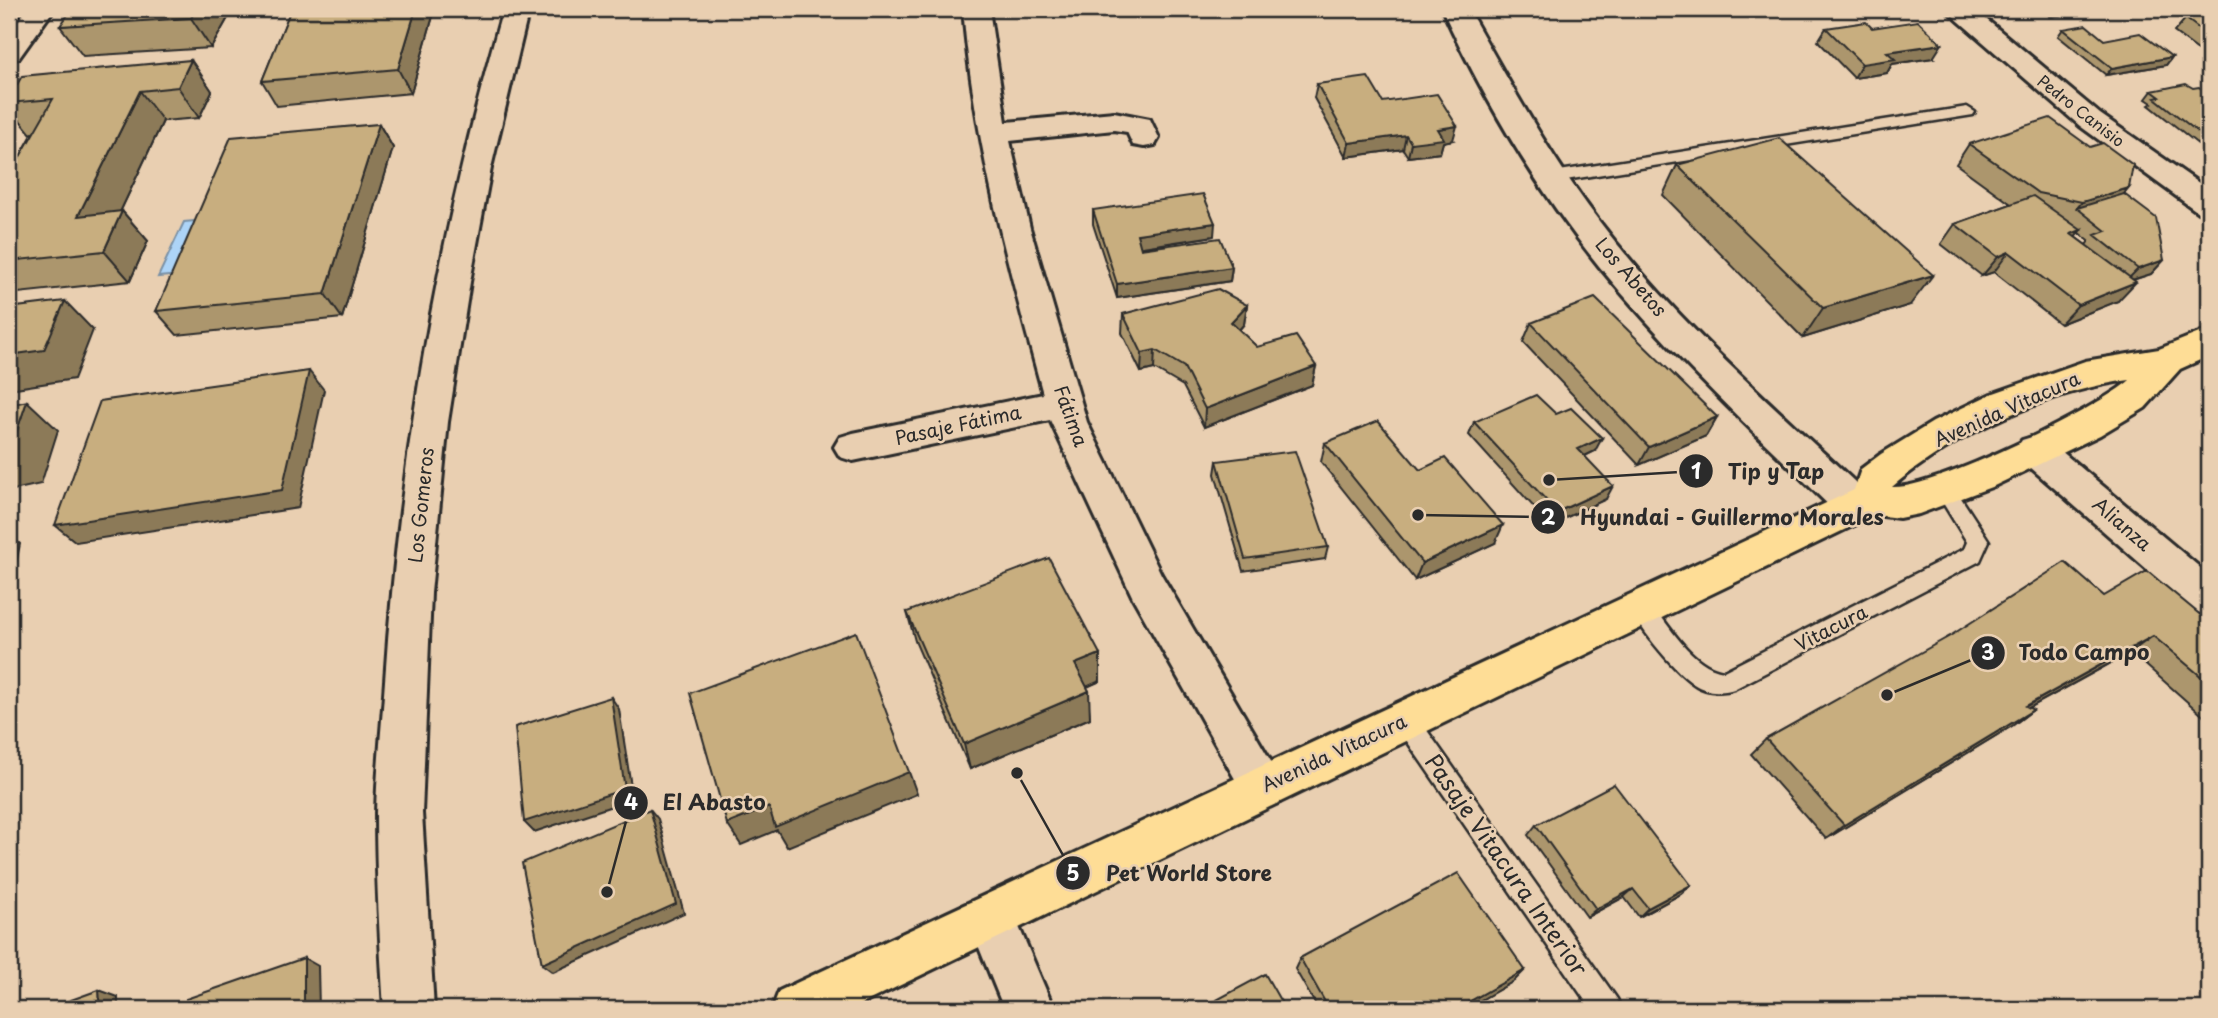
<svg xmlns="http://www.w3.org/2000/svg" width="2218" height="1018" viewBox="0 0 2218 1018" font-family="'Playpen Sans',sans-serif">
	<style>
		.water { fill: #add4f7; stroke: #7990a5; stroke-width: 2 }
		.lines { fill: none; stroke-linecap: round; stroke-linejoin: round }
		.lane-casing { stroke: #2b2b2b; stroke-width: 5 }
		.street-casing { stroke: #2b2b2b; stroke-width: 6 }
		.secondary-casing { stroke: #2b2b2b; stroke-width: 6 }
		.primary-casing { stroke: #2b2b2b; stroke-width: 6 }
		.lane { fill: #e9cfb1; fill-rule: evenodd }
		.street { fill: #e9cfb1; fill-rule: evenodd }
		.secondary { fill: #e9cfb1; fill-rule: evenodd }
		.primary { fill: #fedd96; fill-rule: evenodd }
		.wall { fill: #ac966d; stroke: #2b2b2b; stroke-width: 2; fill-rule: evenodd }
		.shaded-wall { fill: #8c7a59; stroke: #2b2b2b; stroke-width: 2 }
		.building { fill: #c8ae7f; stroke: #2b2b2b; stroke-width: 2 }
		.labels { text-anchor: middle; stroke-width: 5; stroke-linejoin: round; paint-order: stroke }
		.far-street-label { font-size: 16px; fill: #2b2b2b; stroke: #e9cfb1 }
		.street-label { font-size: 19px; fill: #2b2b2b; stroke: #e9cfb1 }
		.near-street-label { font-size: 23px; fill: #2b2b2b; stroke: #e9cfb1 }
		.leader { fill: none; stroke: #2b2b2b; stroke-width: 2.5 }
		.callout-dot { fill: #2b2b2b; stroke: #e9cfb1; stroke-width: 2.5 }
		.mark-label { font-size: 21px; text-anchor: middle; font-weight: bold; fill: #fff }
		.callout-label { font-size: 21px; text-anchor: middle; font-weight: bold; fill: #2b2b2b; stroke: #e9cfb1; stroke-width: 5; stroke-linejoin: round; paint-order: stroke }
	</style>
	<rect width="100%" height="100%" fill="#e9cfb1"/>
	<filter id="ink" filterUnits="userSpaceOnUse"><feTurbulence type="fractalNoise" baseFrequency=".0143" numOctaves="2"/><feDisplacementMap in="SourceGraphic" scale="14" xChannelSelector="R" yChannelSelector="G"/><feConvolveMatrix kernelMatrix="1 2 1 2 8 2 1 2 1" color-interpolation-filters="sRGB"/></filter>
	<g filter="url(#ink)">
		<path class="water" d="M206,220L180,275L158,277L184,222Z"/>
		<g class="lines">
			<defs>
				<path id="lane" d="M1967,107L1975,112L1973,115L1553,182L1545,177L1553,172Z
					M1945,482L1952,484L1989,541L1980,561L1734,689C1724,693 1707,692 1697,686C1676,674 1640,629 1630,607L1633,600L1641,597L1649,600C1668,624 1692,667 1724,671L1964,549L1967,542L1935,490L1938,484Z
					M1406,709L1414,712L1617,999L1621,1009H1591L1398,728L1394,720L1398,712Z"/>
				<path id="street" d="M503,9H529L491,168L470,282L448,422L431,593L422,813L434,1009H384C380,944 376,878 376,813C377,769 382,725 385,681C400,453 440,228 503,9Z
					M963,9H989L1006,122L1114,112L1150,119L1159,138L1155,145L1144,147L1133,145L1127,132L1114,130L1010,141L1030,228L1087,422L1161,574L1286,787L1280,802L1264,808L1248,802L1133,598L1050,420L853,461L840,457L834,447L840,437L853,433L1043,394C1008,266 974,141 963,9Z
					M1442,9H1468C1509,81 1548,154 1599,221C1677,323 1776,408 1870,496L1875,507L1870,518L1856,523L1842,518C1759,437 1673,357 1599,266C1537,189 1483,98 1442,9Z
					M1945,9H1974L2100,114L2209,190V215L2198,212L2080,126Z
					M2035,436L2048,440L2209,575V616L2195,611L2022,460L2016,450L2022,440Z
					M991,894L1008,901L1054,1009H1004L967,918L974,901Z"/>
				<path id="secondary" d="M27,9H54L19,58L9,60V33Z"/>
				<path id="primary" d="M2209,329V356L2180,369L2145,408L2100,435L1994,486L1919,514L1899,518L1875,515L851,1009H772L779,991L1854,490L1861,469L1881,454L1933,422L1991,394L2085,361L2159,349ZM2130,380C2097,409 1933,490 1892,487C1954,434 2050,390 2130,380Z"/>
			</defs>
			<use href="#lane" class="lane-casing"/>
			<use href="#street" class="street-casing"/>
			<use href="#secondary" class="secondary-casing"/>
			<use href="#primary" class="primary-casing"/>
			<use href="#lane" class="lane"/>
			<use href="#street" class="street"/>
			<use href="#secondary" class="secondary"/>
			<use href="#primary" class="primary"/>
		</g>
		<path class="wall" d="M233,9L211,48L83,56L60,26Z
			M291,9H435L411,93L277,106L262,81Z
			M2041,9H2098L2097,10L2051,17Z
			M2209,9V53H2202L2174,32L2193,10Z
			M1826,28H1872L1933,58L1892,64L1887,73L1854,78L1818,41Z
			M2063,29L2104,40L2172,57L2166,65L2106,75L2058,36Z
			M191,60L212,91L199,118L163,121L120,212L122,211L148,241L130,281L9,294V176L33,133L31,134L9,107V98Z
			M1317,84L1383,102L1453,140L1443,142L1440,153L1408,157L1403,149L1346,157L1314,98Z
			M2193,88L2209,94V153L2149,105L2152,103L2146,99L2152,91Z
			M379,124L393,148L342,318L177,335L156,311Z
			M1969,144L2129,188L2124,194L2164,260L2151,274L2133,280L2118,301L2060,324L1994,272L1982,276L1941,244L1955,224L2011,204L1956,164ZM2079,233L2089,241L2086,245L2075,237Z
			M1677,165L1910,305L1803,338L1663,195Z
			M1093,210L1214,236L1140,248L1141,249L1232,267L1230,281L1117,298L1093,224Z
			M1247,305L1244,324L1239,330L1257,347L1316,366L1312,385L1204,427L1183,386L1154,369L1141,372L1122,333L1123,314Z
			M1531,323L1717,417L1706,436L1639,465L1523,342Z
			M1556,414L1595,451L1585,456L1606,499L1550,525L1469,435L1474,422Z
			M1325,443L1495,543L1415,580L1321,462Z
			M1217,461L1328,547L1325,559L1243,571L1215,474Z
			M2104,596L2209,622V721L2131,652L2029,708L2033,710L2012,726L1826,839L1751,754L1766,739Z
			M907,612L1100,654V681L1087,687L1090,718L970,769L915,641Z
			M1536,825L1691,885L1681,894L1639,917L1624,897L1587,917L1528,835Z
			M1300,958L1525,970L1514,981L1465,1009H1318L1295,969Z"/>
		<path class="shaded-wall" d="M196,9H233L211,48L191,18Z
			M416,9H435L411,93L398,69Z
			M2057,9H2098L2097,10L2051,17Z
			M1942,44L1933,58L1892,64L1887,73L1854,78L1862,64L1887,52Z
			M2172,57L2166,65L2106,75L2112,68Z
			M191,60L212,91L199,118L178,87Z
			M140,91L163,121L104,246L78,216Z
			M379,124L393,148L342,318L325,294Z
			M1457,126L1453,140L1443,142L1440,153L1408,157L1411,143L1438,129Z
			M1406,135L1403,149L1346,157L1349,143Z
			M2129,188L2112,208H2077L2082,202Z
			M122,211L148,241L130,281L104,251Z
			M1215,223L1214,236L1136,248L1137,234Z
			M2081,230L2065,250L2071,234Z
			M2009,252L1994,272L1982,276L1998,257Z
			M2164,260L2151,274L2125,282L2138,269Z
			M1232,267L1230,281L1117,298V284Z
			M1933,275L1910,305L1803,338L1823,308Z
			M2136,282L2118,301L2060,324L2078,305Z
			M65,301L93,330L74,379L9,389V355Z
			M1247,305L1244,324L1229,341L1231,322Z
			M1155,350L1154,369L1141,372L1142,353Z
			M1316,366L1312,385L1204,427L1205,409Z
			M309,371L324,390L298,508L76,542L55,525Z
			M27,401L58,430L41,484L9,491V454Z
			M1717,417L1706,436L1639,465L1649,447Z
			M1602,438L1595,451L1572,462L1578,449Z
			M1613,486L1606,499L1550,525L1557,512Z
			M1503,525L1495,543L1415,580L1422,563Z
			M9,535L20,544L9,598Z
			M2153,636L2131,652L2005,721L2026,706Z
			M1100,654V681L1077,691L1075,664Z
			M1089,691L1090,718L970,769L964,744Z
			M611,697L619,709L633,799L534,832L524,822Z
			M2033,710L2012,726L1826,839L1844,825Z
			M909,772L917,794L787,847L777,830L741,845L727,824L769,807Z
			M650,809L658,819L684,913L553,972L542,964Z
			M1691,885L1681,894L1639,917L1648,908Z
			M1633,889L1624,897L1587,917L1596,909Z
			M304,958L318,966L319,1009H304Z
			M1525,970L1514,981L1465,1009H1456Z
			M99,990L118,997V1009H100Z"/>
		<path class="building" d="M72,9H196L191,18L60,26Z
			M291,9H416L398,69L262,81Z
			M2203,9H2209V36L2185,18L2200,16L2193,10Z
			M1918,21L1942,44L1887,52L1895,59L1862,64L1826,28L1866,22L1872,28Z
			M2086,25L2104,40L2140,33L2172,57L2112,68L2063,29Z
			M191,60L178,87L140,91L78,216L122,211L104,251L9,261V176L53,99L9,103V98L22,76Z
			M1368,77L1383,102L1437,94L1457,126L1438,129L1444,139L1411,143L1406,135L1349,143L1317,84Z
			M2186,84L2193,88L2199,87L2209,94V141L2155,98L2160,97L2152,91Z
			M2050,118L2090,147L2103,143L2133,165L2129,188L2082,202L2038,193L1969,144Z
			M379,124L325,294L156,311L231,137Z
			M1779,138L1933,275L1823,308L1677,165Z
			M1203,194L1215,223L1137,234L1141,249L1220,238L1232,267L1117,284L1093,210Z
			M2124,194L2156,218L2164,260L2138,269L2095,235L2106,231L2077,208Z
			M2033,196L2081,230L2071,234L2136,282L2078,305L2009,252L1998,257L1955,224Z
			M1218,289L1247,305L1231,322L1257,347L1296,336L1316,366L1205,409L1184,367L1155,350L1142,353L1123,314Z
			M1595,298L1717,417L1649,447L1531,323Z
			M65,301L44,350L9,355V308Z
			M309,371L282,490L55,525L100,401Z
			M1536,395L1556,414L1571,408L1602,438L1578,449L1613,486L1557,512L1474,422Z
			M27,401L9,454V405Z
			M1378,421L1420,470L1445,458L1503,525L1422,563L1325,443Z
			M1295,451L1328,547L1245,559L1217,461Z
			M1049,558L1100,654L1075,664L1089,691L964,744L907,612Z
			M2065,562L2104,596L2147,571L2209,622V683L2153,636L2026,706L2033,710L1844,825L1766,739L1950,636Z
			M856,632L909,772L775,827L769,807L727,824L690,693Z
			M611,697L625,789L524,822L515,727Z
			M1614,784L1691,885L1648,908L1633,889L1596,909L1536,825Z
			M650,809L676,904L542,964L522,863Z
			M1458,873L1525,970L1456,1009H1329L1300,958Z
			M304,958V1009H186V999Z
			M1265,974L1285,1009H1200Z
			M99,990L100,1009H46Z"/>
	</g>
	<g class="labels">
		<g class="far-street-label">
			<text transform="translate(2081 111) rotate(38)" y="6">Pedro Canisio</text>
		</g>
		<g class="street-label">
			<text transform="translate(1631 277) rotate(49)" y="7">Los Abetos</text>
			<text transform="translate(2007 409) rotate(-24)" y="7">Avenida Vitacura</text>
			<text transform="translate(1071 416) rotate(70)" y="7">Fátima</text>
			<text transform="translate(958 425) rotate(-12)" y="7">Pasaje Fátima</text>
			<text transform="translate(421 505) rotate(-84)" y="7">Los Gomeros</text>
			<text transform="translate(2122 524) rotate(41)" y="7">Alianza</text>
			<text transform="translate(1831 628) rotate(-27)" y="7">Vitacura</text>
			<text transform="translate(1334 753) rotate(-25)" y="7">Avenida Vitacura</text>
		</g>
		<g class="near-street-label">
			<text transform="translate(1506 865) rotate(55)" y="8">Pasaje Vitacura Interior</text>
		</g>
	</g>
	<path class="leader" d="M1549 480L1696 471M1418 515L1548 517M1887 695L1988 653M607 892L631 803M1017 773L1073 873"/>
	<g class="callout-dot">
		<circle cx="1549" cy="480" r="7"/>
		<circle cx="1418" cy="515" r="7"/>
		<circle cx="1887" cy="695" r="7"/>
		<circle cx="607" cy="892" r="7"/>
		<circle cx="1017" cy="773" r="7"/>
		<circle cx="1696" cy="471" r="18"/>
		<circle cx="1548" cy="517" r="18"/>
		<circle cx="1988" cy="653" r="18"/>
		<circle cx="631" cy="803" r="18"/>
		<circle cx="1073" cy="873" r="18"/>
	</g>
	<g class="mark-label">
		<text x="1696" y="479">1</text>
		<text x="1548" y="525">2</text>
		<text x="1988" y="660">3</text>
		<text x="631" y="810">4</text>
		<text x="1073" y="881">5</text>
	</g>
	<g class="callout-label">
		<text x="1776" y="479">Tip y Tap</text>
		<text x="1732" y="525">Hyundai - Guillermo Morales</text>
		<text x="2084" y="660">Todo Campo</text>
		<text x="714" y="810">El Abasto</text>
		<text x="1189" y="881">Pet World Store</text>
	</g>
	<rect width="2218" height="1018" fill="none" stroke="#e9cfb1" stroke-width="35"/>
	<rect x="18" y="18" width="2183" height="983" fill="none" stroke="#2b2b2b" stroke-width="2.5" filter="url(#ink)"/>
</svg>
